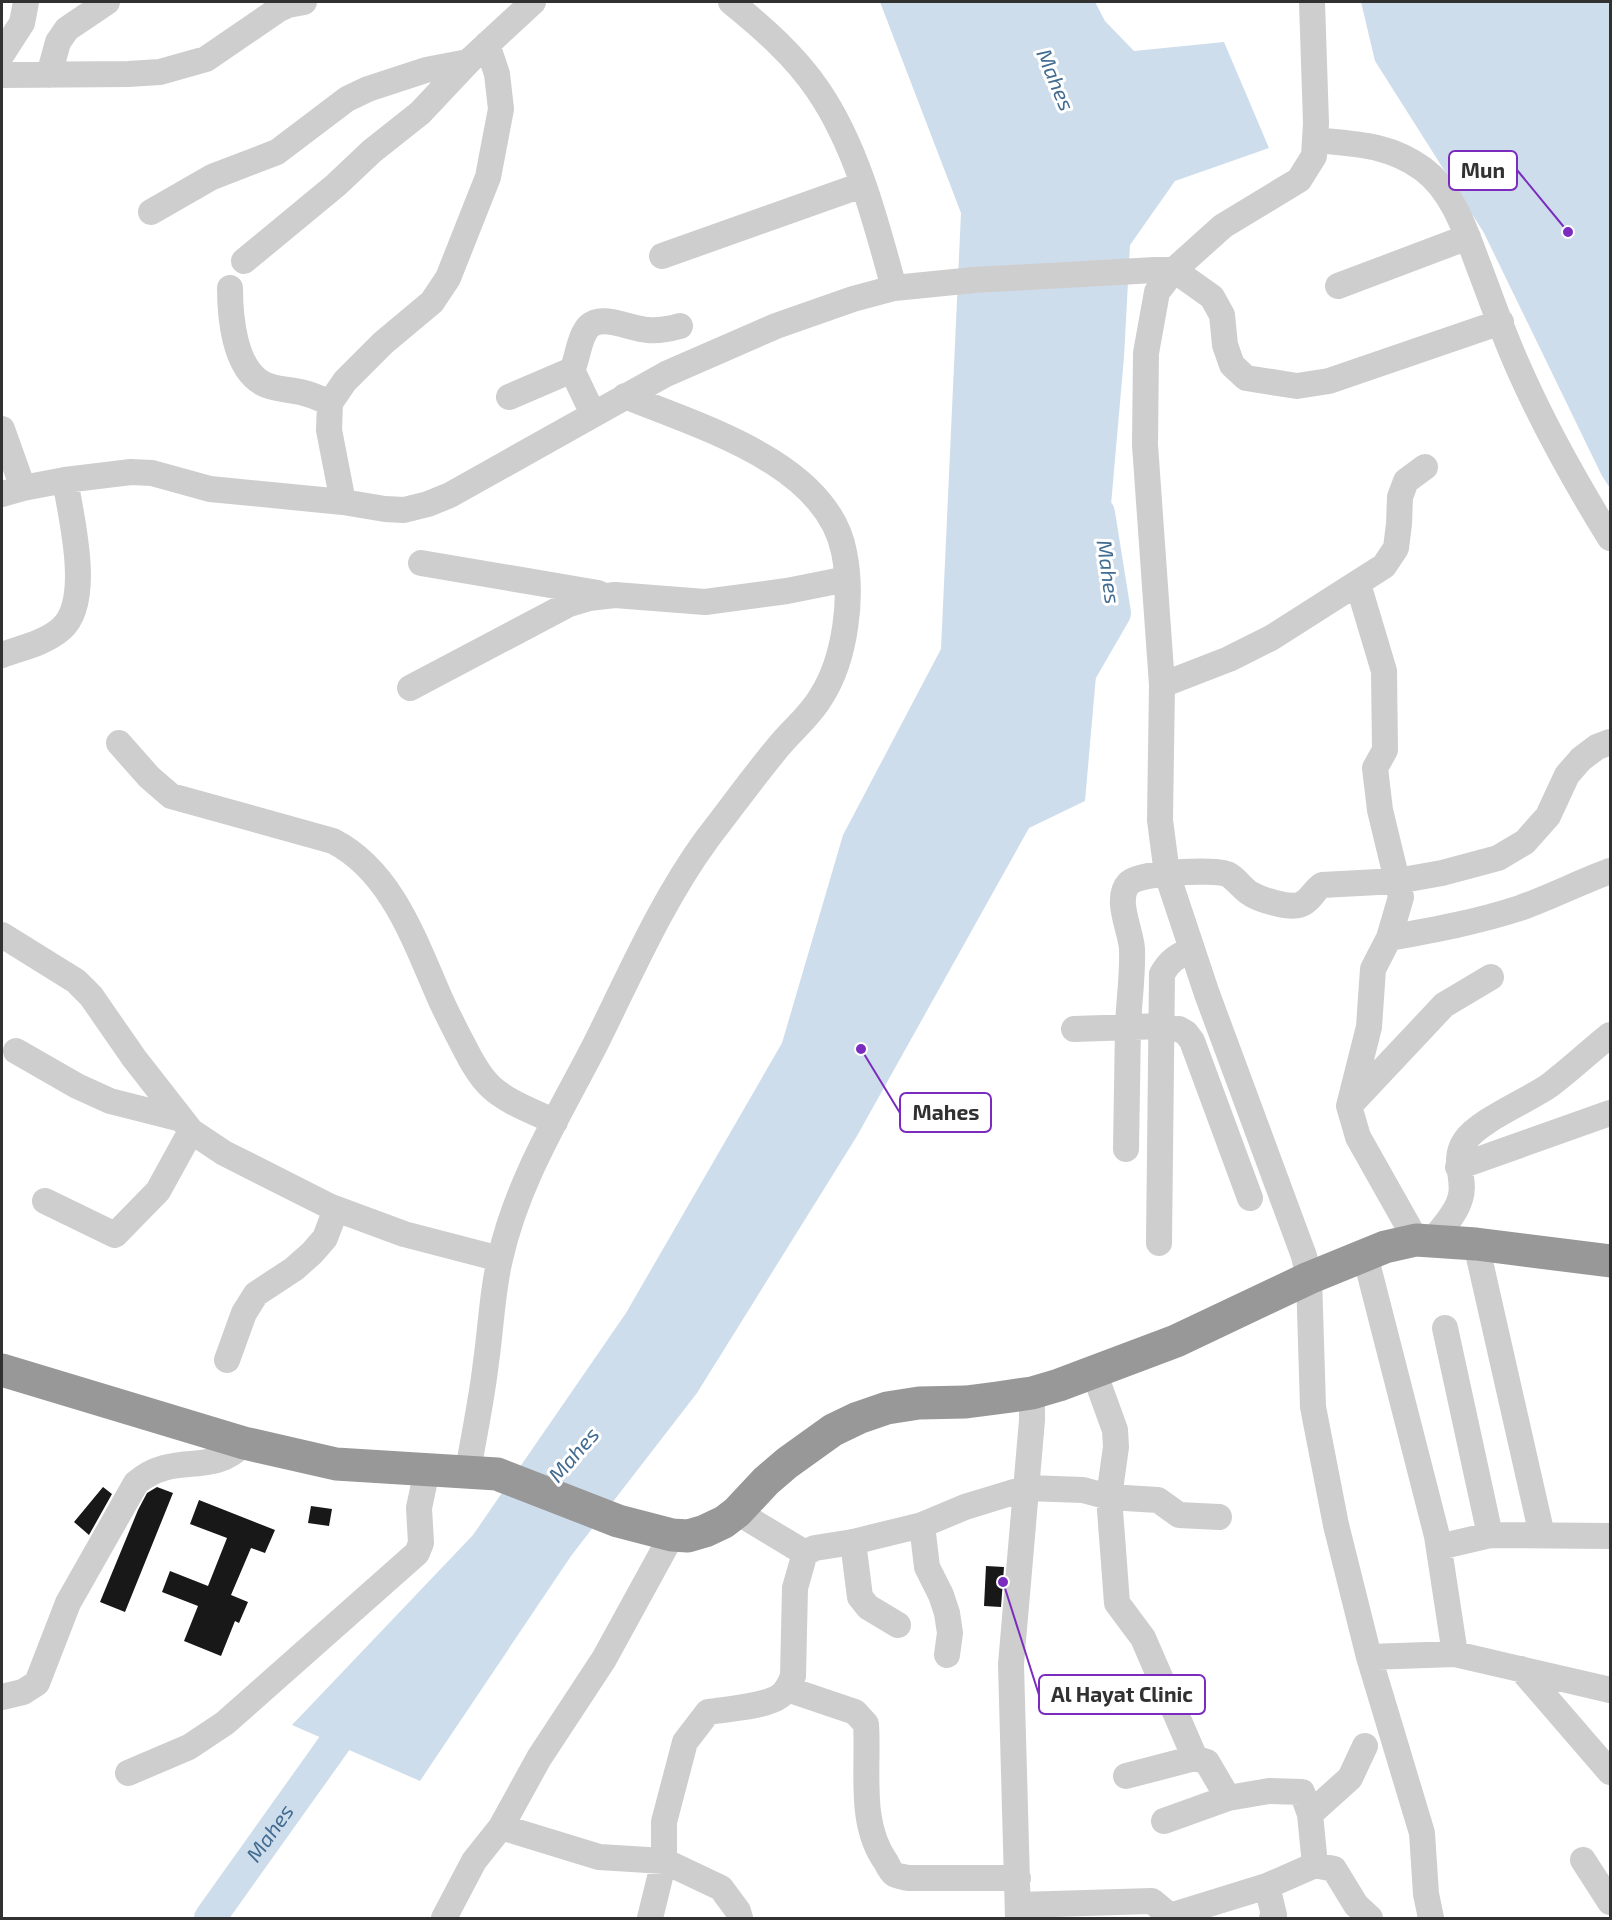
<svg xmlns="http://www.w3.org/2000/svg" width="1612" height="1920" viewBox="0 0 1612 1920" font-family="'Exo 2',sans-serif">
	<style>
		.water { fill: #ceddec }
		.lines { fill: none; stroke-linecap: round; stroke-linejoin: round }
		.river { stroke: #ceddec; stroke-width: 32 }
		.building { fill: #181818 }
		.minor { stroke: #cecece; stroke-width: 26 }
		.highway { stroke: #989898; stroke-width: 33 }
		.labels { text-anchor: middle; stroke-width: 6; stroke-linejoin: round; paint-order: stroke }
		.water-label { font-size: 21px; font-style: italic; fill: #426b91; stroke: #fff }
		.leader { fill: none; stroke: #7b2cbf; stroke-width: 2 }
		.callout-dot { fill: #7b2cbf; stroke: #fff; stroke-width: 2 }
		.callout { fill: #fff; stroke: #7b2cbf; stroke-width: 2 }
		.callout-label { font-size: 21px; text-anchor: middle; font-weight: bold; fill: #313131 }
	</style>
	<rect width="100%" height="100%" fill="#fff"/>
	<path class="water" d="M880,2H1095L1105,21L1134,51L1224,42L1269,148L1175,181L1130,245L1124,357L1085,801L1029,828L857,1136L697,1393L571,1556L420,1781L292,1725L473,1535L626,1313L782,1043L843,835L941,649L961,213Z
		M1361,2H1610V488L1602,476L1484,233L1375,61Z"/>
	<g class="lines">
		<g class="river">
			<path d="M1078,677L1115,613L1099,513"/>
			<path id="s1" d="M210,1918L359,1709"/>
		</g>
	</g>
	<path class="building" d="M103,1487L112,1494L89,1535L74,1522Z
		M157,1487L173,1493L125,1612L100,1602L138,1510L147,1493Z
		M199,1500L275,1530L265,1553L251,1548L231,1595L248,1602L239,1623L235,1621L221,1656L184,1641L198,1606L162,1592L170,1571L208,1586L227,1538L190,1524Z
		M311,1506L332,1509L329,1526L308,1523Z
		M986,1566L1004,1567L1001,1607L984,1606Z"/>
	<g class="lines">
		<path class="minor" d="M731,2C763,28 795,56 818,90C857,147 876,222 894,288
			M1312,2L1316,123L1314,156L1299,180L1223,226L1174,270L1157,292L1146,353L1145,445L1162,685L1160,820L1167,874L1207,994L1304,1256L1309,1278L1313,1407L1336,1525L1369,1657L1422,1833L1426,1894L1431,1918
			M2,54L22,23L26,2
			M2,75L128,74L160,72L206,59L279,9L288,5L304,2
			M49,75L58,42L67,29L107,2
			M1315,140C1355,144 1389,144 1423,169C1454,192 1466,233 1479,267C1492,301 1504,336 1519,369C1545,428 1576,483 1610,538
			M151,212L212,177L277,152L347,99L368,89L426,70L468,62L533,2
			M662,256L862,185
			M244,261L336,185L372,151L420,113L468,62
			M1338,286L1468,237
			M230,288C230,316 234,367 262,383C274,390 290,389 304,393C313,395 321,399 330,403
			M572,370L593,414
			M509,397L572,370C578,358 578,342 586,330C598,311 629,329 648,330C659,331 669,329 680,326
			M2,429L23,488
			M2,494L23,488L65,480L131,472L152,473L210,489L343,502L385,509L404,510L428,504L450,495L666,374L776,326L853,299L894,288L974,280L1155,270H1174L1212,297L1222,315L1225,345L1232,365L1246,378L1297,386L1329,381L1501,322
			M343,502L329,430L330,403L345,381L383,343L432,302L448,278L488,177L501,109L497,74L487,44
			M421,563L598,593
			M1358,584L1384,671L1385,750L1375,768L1380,810L1401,897L1389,938L1373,969L1369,1027L1349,1106L1358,1137L1416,1240
			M2,655C21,648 45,643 61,629C93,602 71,517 65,480
			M1162,685L1229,659L1271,638L1384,566L1396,548L1399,524L1400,497L1406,481L1425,467
			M410,688L569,604L589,598L615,595L705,602L787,591L847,579
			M119,743L149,777L171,796L333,841C391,871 414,939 439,996C445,1010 452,1023 459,1037C468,1054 477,1074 491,1087C508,1103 535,1112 555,1122
			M2,935L76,981L91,996L134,1058L191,1131L224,1153L331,1207L404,1234L500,1259
			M1389,938C1434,930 1477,922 1520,908C1551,897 1580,882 1610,871
			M1074,1029L1162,1026L1179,1029L1186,1033L1192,1041L1250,1198
			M16,1051L77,1086L110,1101L181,1119
			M1349,1106L1444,1005L1491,977
			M1126,1149C1127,1108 1127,1067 1128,1026C1129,1000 1133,975 1132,949C1131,930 1114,899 1129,883C1140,872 1212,869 1227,874C1236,878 1242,889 1251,894C1261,900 1288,908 1299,905C1310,902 1313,891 1322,885L1397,881L1442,873L1498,858L1525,842L1548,816L1567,775L1581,759L1597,747L1610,742
			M1458,1167L1610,1113
			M45,1201L115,1235L158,1191L191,1131
			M1432,1241C1441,1229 1456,1214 1460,1199C1467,1179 1451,1162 1465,1141C1478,1121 1529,1100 1550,1085C1571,1069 1590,1051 1610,1035
			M1159,1243L1162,974C1169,961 1177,956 1191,950
			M1476,1244L1542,1535
			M1365,1255L1437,1536L1455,1654
			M1445,1328L1490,1535
			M227,1360L244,1313L256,1294L294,1269L312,1253L325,1238L336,1209
			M1094,1372L1115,1430L1116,1447L1109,1497L1117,1603L1143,1638L1195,1758L1207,1762L1228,1798
			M468,1471C474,1435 482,1398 486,1362C491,1328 492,1292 500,1259C517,1182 560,1113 595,1045C630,975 661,902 707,839C731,808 754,776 779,746C793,729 810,716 821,697C846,658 853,596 844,552C827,463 698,426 625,396
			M737,1512L805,1553
			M922,1525L927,1567L941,1595L947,1613L950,1633L947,1655
			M853,1542L860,1597L868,1607L898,1625
			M1439,1547L1490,1535L1610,1536
			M1369,1657L1455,1654L1610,1690
			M1521,1669L1610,1772
			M787,1689L855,1712L866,1724C869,1769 858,1823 886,1862C888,1866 891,1872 894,1874C897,1876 904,1877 908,1878H1018
			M2,1697L23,1692L37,1683L68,1603L136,1483C174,1450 212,1478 244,1443
			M128,1773L189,1747L225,1723L417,1553L421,1543L419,1508L427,1470
			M1126,1776L1195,1758
			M1164,1821L1228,1798L1269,1791L1302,1792L1310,1814
			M501,1827L599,1857L664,1861L721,1888L738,1911L740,1918
			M1583,1860L1610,1902
			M1315,1865L1310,1814L1350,1778L1365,1746
			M1267,1886L1274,1915L1272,1918
			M1019,1905L1152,1901L1170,1916L1267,1886L1315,1865L1334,1869L1356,1905L1370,1918
			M444,1918L474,1861L501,1827L539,1758L604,1659L672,1535
			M650,1918L664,1861V1822L685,1742L708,1712C727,1709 765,1707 780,1696C787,1691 790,1684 793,1676L795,1588L805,1553L815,1548L853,1542L922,1525L965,1507L1027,1488L1083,1490L1109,1497L1158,1500L1179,1515L1219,1517
			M1018,1918L1011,1664L1032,1420V1393"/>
		<path class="highway" d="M2,1370L244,1443L336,1464L497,1474L618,1521L672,1535L688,1536L705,1531L724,1522L737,1512L766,1481L787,1463L833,1430L858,1418L887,1408L919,1403L966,1402L997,1398L1032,1393L1059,1385L1176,1341L1309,1278L1385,1247L1416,1240L1476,1244L1610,1261"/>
	</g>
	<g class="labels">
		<g class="water-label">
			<text transform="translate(1055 80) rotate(67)" y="7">Mahes</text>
			<text transform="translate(1108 572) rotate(82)" y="7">Mahes</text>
			<text transform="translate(574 1455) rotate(-49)" y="7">Mahes</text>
			<text dy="7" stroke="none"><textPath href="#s1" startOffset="104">Mahes</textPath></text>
		</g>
	</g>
	<path class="leader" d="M1568 232L1517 170M861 1049L900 1113M1003 1582L1039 1695"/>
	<g class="callout-dot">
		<circle cx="1568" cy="232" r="6"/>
		<circle cx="861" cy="1049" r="6"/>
		<circle cx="1003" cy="1582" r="6"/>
	</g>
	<g class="callout">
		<rect x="1449" y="151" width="68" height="39" rx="6"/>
		<rect x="900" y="1093" width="91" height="39" rx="6"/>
		<rect x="1039" y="1675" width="166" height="39" rx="6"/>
	</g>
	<g class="callout-label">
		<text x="1483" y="178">Mun</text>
		<text x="946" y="1120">Mahes</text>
		<text x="1122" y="1702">Al Hayat Clinic</text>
	</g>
	<rect width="1612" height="1920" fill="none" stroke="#313131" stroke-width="6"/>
</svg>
